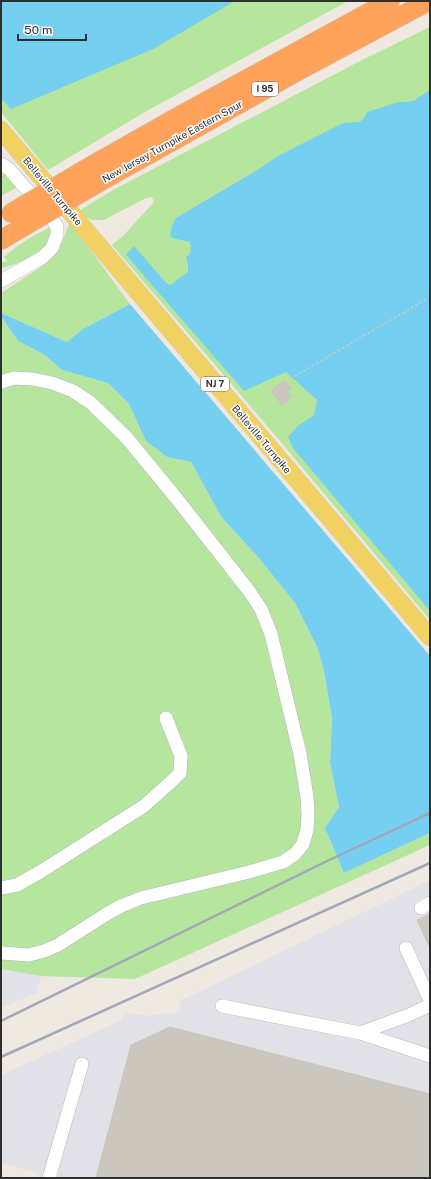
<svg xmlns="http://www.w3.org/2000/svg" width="431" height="1179" viewBox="0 0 431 1179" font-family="'Public Sans',sans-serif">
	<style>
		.industrial { fill: #e3e1e8 }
		.green { fill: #b6e59e }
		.water { fill: #75cff0 }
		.building { fill: #cbc7bf; stroke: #cbc5ba }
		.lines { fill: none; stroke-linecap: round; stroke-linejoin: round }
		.minor-casing { stroke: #b4b7c1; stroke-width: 14 }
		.major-casing { stroke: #c9c9c9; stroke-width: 18 }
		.highway-casing { stroke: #c9c9c9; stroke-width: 20 }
		.path { stroke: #c9c9c9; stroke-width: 1.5; stroke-dasharray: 3 2; stroke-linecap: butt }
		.minor { stroke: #fff; stroke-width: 13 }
		.major { stroke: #f2d163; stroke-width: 17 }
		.highway { stroke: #ffa35c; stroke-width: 19 }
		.rail { stroke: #a3a6b8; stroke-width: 2.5 }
		.highway-bridge-casing { stroke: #c9c9c9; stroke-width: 20; stroke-linecap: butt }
		.highway-bridge { stroke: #ffa35c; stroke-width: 19 }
		.labels { text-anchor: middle; stroke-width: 3; stroke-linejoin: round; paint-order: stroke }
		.shield { fill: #fff; stroke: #6d6d6d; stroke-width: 1 }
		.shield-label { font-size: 9px; font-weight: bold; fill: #2e2e2e }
		.street-label { font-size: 10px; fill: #2e2e2e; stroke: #fff }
	</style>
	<rect width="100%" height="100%" fill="#efe9e1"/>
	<path class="industrial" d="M430,880V1178H36L38,1173L1,1163V1075L120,1021L126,1013L145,1016L179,1012L180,1001Z
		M1,969L41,976L36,993L1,1008Z"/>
	<path class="green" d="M1,1H348L143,113L48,170L1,112Z
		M430,27V620L269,428L112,245L123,236L154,202L152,197L146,198L104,220H92L77,212L113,190L362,60Z
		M7,174L18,187L1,196V175Z
		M70,222L130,304L83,329L67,342L1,313V293L41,267L62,242Z
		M51,227C52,254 20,261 1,269V263L7,261L4,257C18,244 34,235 51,227Z
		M1,316L18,341L45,355L62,370L108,383L129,404L146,441L167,457L191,462L222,518L258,557L295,603L318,649L324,671L332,718L330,763L339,807L325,828L344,873L430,833V845L135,979L41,976L1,969Z"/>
	<path class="water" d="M1,1H235L153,49L11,109L1,98Z
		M430,90V611L293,448L288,437L298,426L314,415L317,400L286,372L244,391L126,255L134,246L167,284L171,285L182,276L188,273V265L186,257C192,254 191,248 190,242L172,238L170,234L172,226L176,218L259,169L276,157L343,123L360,122L364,118L367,112L399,102H408L415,100Z
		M130,304L430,656V833L344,873L325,828L339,807L330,763L332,718L324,671L318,649L295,603L258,557L222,518L191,462L167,457L146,441L129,404L108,383L62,370L45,355L18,341L1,316V313L67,342L83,329Z"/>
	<path class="building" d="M285,380L291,388L287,391L292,397L282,405L271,391Z
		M430,914V948L417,920Z
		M170,1027L430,1094V1178H96L131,1045Z"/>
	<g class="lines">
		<defs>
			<path id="minor" d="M1,164L9,169L52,219L57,227V235L52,248L43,257L1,281
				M1,382L14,378L33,379L52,383L73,391L91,403L126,437L177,499L249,591L261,609L271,634L300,754L307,797L308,815L307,830L303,844L295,854L283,862L249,872L141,898L121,906L105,915L58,945L44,951L29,955L1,953
				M1,888L17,885L40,872L144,806L173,780L180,773L181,756L166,718
				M421,908L430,903
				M406,948L430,1000
				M222,1006L360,1033L409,1015L430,1005
				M360,1033L430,1056
				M49,1178L82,1064"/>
			<path id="major" d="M1,130L430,637"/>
			<path id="highway" d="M91,166L181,115L390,1
				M103,180L300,70L429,1
				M1,240L23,227"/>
		</defs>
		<use href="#minor" class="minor-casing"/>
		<use href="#major" class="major-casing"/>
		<use href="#highway" class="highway-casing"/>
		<path class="path" d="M290,379L430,297"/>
		<use href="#minor" class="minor"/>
		<use href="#major" class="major"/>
		<use href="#highway" class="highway"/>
		<path class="rail" d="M1,1021L325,862L430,813
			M1,1057L430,863"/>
		<defs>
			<path id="highway-bridge" d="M11,213L91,166
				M23,227L103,180"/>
		</defs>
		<use href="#highway-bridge" class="highway-bridge-casing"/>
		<use href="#highway-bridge" class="highway-bridge"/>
	</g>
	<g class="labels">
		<g class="shield">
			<rect x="252" y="82" width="26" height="14" rx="3"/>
			<rect x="201" y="377" width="28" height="14" rx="3"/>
		</g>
		<g class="shield-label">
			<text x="265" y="92">I 95</text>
			<text x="215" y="387">NJ 7</text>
		</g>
		<g class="street-label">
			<text transform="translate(172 141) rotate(-29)" y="4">New Jersey Turnpike Eastern Spur</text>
			<text transform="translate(53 191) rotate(50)" y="4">Belleville Turnpike</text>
			<text transform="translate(262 439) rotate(50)" y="4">Belleville Turnpike</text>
		</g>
	</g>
	<rect width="431" height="1179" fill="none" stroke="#2e2e2e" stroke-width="4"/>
	<path d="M18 34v6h68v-6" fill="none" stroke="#2e2e2e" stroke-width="2"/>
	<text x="24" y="34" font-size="12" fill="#2e2e2e" stroke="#ffffff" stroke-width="3" paint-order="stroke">50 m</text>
</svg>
